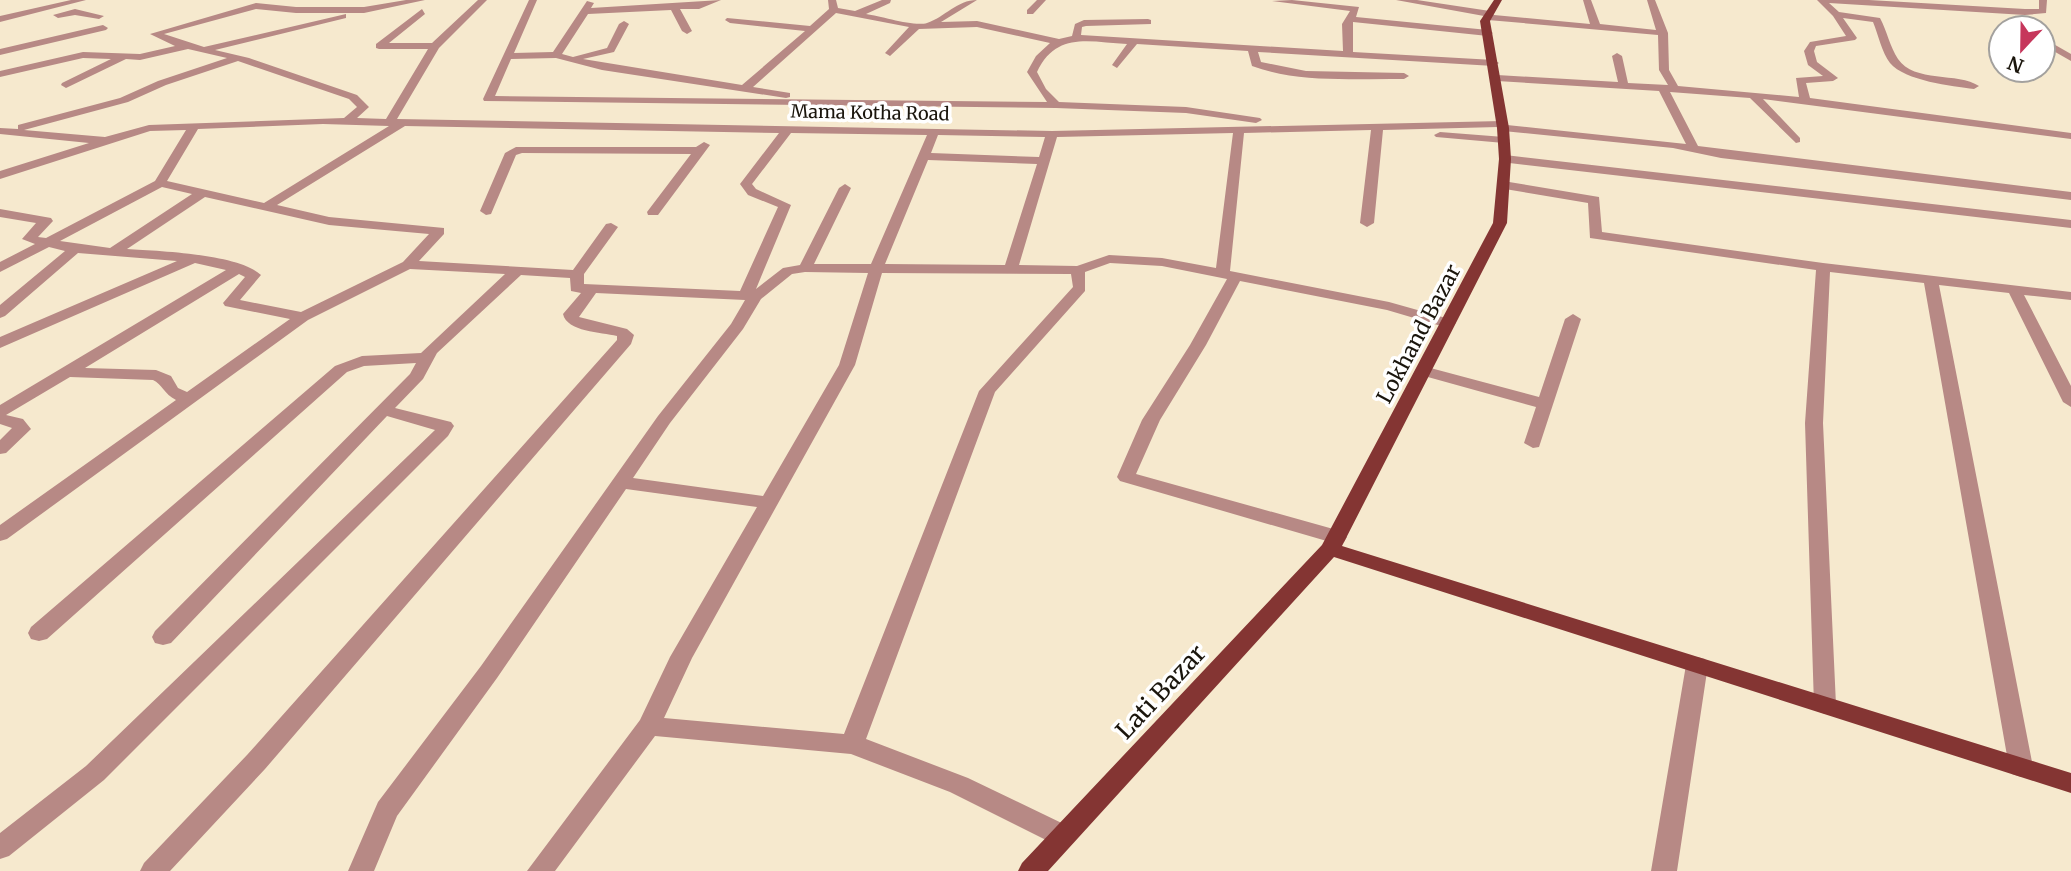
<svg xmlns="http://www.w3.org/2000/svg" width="2071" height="871" viewBox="0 0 2071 871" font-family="Merriweather,serif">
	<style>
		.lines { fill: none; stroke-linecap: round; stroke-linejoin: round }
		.minor { fill: #b78985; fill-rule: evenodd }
		.major { fill: #843533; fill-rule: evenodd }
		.labels { text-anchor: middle; stroke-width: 7; stroke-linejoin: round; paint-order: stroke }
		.far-street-label { font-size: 18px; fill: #1a150c; stroke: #fff }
		.street-label { font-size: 21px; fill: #1a150c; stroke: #fff }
		.near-street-label { font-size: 24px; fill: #1a150c; stroke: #fff }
	</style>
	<rect width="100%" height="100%" fill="#f6e9ce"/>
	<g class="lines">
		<path class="minor" d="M71,0H86L0,22V16Z
			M406,0H425L364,13H296L256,9L164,34L204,47L346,14V18L215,50L249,58L357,95L369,107L357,118L386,119L428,49H379L376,48V44L422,9L425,14L389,43H432L478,0H487L439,48L397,119L1052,131L1502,121L1507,125L1686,144L1659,91L1497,81L1492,78L1497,75L1618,82L1612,56L1617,53L1622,56L1628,83L1668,85L1659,70L1658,35L1488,20L1484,16L1396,0H1417L1490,11L1494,15L1590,24L1583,0H1591L1600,24L1656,30L1647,0H1655L1668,33L1669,70L1678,86L1799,97L1796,78L1823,76L1808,65L1804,51L1810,42L1846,36L1833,16L1817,0H1869L2025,9H2039V0H2047L2046,13L2025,15L1829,3L1839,12L1880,18C1887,31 1890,47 1898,59C1914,83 1958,72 1979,86L1974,89C1952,86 1905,81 1890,63C1882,53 1878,34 1873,22L1843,18L1857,38L1855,40L1816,46L1814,51L1817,62L1838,78L1833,81L1806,83L1810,98L2071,133V139L1763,99L1800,138V142L1796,143L1750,98L1670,92L1698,146L2071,192V200L1721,158L1673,148L1503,131L1498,127L1383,130L1374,223L1367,227L1360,223L1371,130L1244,133L1230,271L1389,302L1453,320L1456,323L1448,328L1387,310L1240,281L1206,345L1160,420L1136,474L1344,532L1347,537L1344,542L1337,544L1120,481L1117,477L1142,420L1190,345L1227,279L1162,266L1110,263L1085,272V291L995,392L866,739L968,778L1072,828L1076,836L1072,844L1063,847L1054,844L950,792L851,754L655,736L555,871H527L640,720L670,657L757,507L626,489L497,678L397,816L374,871H348L378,802L481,666L658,416L731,324L745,300L596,293L579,317L627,329L634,335L631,344L265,769L170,871H140L144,863L247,755L617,340V336C601,332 567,332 563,314L581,293L571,291L570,278L521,275L437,353L423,379L395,408L451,422L454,426L448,436L104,780L9,856L0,859V833L86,766L435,430L387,416L171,643L163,645L155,643L152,637L155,631L410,374L416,363L364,366L347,372L47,639L39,641L31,639L28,633L31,627L335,366L362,356L421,353L505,274L410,269L308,320L7,539L0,541V525L176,400C164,394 162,384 153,380L70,377L6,415L23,419L31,429L6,453L0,454V440L12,428L0,424V405L226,270L195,263L0,348V337L177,261L78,253L5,316L0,318V305L65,251L49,247L0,272V262L35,244L22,239L36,223L0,217V209L51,218L53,221L38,237L46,238L155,181L186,130L150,131L0,179V171L89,143L0,134V128L18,129V125L120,98L158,81L227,58L188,49L140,60L126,59L66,88L61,85L62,83L111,59L83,58L0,77V71L83,52L140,54L175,46L150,34L256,3L296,7H364ZM238,61L349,99L357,107L344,118L149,125L105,137L24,130L128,102L166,85ZM323,124L389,126L264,203L167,181L198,129ZM405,126L779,133L740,184L748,195L778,207L740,291L584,284V274L618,227L611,223L606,224L573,270L419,261L444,234V228L329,217L277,205ZM791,133L927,135L871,264H814L851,188L845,184L839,188L800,265L783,268L756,289L791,205L756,189L752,184ZM1233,133L1216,268L1162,258L1109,255L1077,266L1019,265L1057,137ZM938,135L1045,137L1039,157L931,153ZM928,160L1037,164L1005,265L885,264ZM162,187L192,194L110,248L60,241ZM205,197L329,225L429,234L403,262L301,312L240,300L261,275C239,254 159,251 127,249ZM805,272L868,273L839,365L763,496L633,478L670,423L743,329L761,299L792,274ZM882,273L1071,274L1073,287L979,391L844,734L664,718L692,658L855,365ZM239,274L245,277L223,303L225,306L290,319L187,392L178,388L171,376L156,370L85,368Z
			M529,0H537L514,53L553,52L587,1L594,3L591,8L721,0L699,9H680L692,31L687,34L682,31L671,10L588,14L562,54L573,57L607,48L619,24L624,21L629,24L614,52L583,59L742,85L805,31L730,23L725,20L727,18L810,26L829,9L828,0H836L838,8L855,11L882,0H891L890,3L866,14C881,16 914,27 927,23C945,17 957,0 977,0L941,22L977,21L1059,39L1072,36L1075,24L1084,20L1148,19L1151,20V24L1086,26L1082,27L1081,35L1343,51L1342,24L1350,11L1272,1L1292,0L1359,7L1356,17L1488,30L1493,33L1488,36L1353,22V52L1494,60L1499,63L1494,66L1258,52L1261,62L1306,71L1404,73L1409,76L1404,79C1354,78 1300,84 1252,66L1248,51L1137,44L1117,68L1112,65L1127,44C1090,42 1056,31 1037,72L1046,89L1059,102L1186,107L1260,118L1262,120L1256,123L1186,113L1056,108L484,101L483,99ZM836,13L909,27L885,53L890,56L919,29L977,27L1050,43L1036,56L1027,72L1047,102L495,96L511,59L556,58L602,70L786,98L790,97V93L753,87Z
			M1037,0H1046L1033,14H1027V10Z
			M75,9L104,16L99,19L75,15L58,18L53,15Z
			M103,25L108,28L106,30L0,55V49Z
			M2043,38L2071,54V61L2043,45Z
			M1440,132L1504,137L1510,140L1504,143L1436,137L1434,135Z
			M704,142L710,145L658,215H648L647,212L691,154L522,153L516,155L491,214L486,215L480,211L505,153L516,147H696Z
			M1505,155L2071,220V228L1501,162L1499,159Z
			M1503,181L1599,197L1602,232L1823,263L2071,292V300L2024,295L2071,386V407L2063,402L2009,293L1939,285L2033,767L2030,774L2021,777L2012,774L2009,767L1924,283L1830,272L1823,423L1836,705L1833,711L1825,714L1817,711L1814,705L1805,423L1816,270L1590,238L1588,203L1499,188L1497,185Z
			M1573,314L1581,319L1539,447L1533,448L1524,443L1536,407L1417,374L1415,371L1423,366L1539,397L1565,319Z
			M1697,657L1705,659L1708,665L1677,871H1651L1686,665L1689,659Z"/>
		<path class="major" d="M1494,0H1502L1490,21L1509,128L1511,159L1507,223L1342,546L2071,773V793L1334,557L1048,871H1018L1022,863L1322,545L1493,223L1499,159L1497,128L1480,21Z"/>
	</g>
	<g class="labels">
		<g class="far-street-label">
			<text transform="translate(870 113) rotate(1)" y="6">Mama Kotha Road</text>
		</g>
		<g class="street-label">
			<text transform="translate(1419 334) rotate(-62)" y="7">Lokhand Bazar</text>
		</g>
		<g class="near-street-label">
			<text transform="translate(1161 692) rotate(-47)" y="8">Lati Bazar</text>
		</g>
	</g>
	<g transform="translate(2022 49) rotate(202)"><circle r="33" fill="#ffffff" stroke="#a3a19e" stroke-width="2"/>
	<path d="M0-5L12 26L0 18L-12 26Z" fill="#c6365b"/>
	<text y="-10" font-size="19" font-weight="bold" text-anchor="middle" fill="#1a150c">N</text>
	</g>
</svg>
